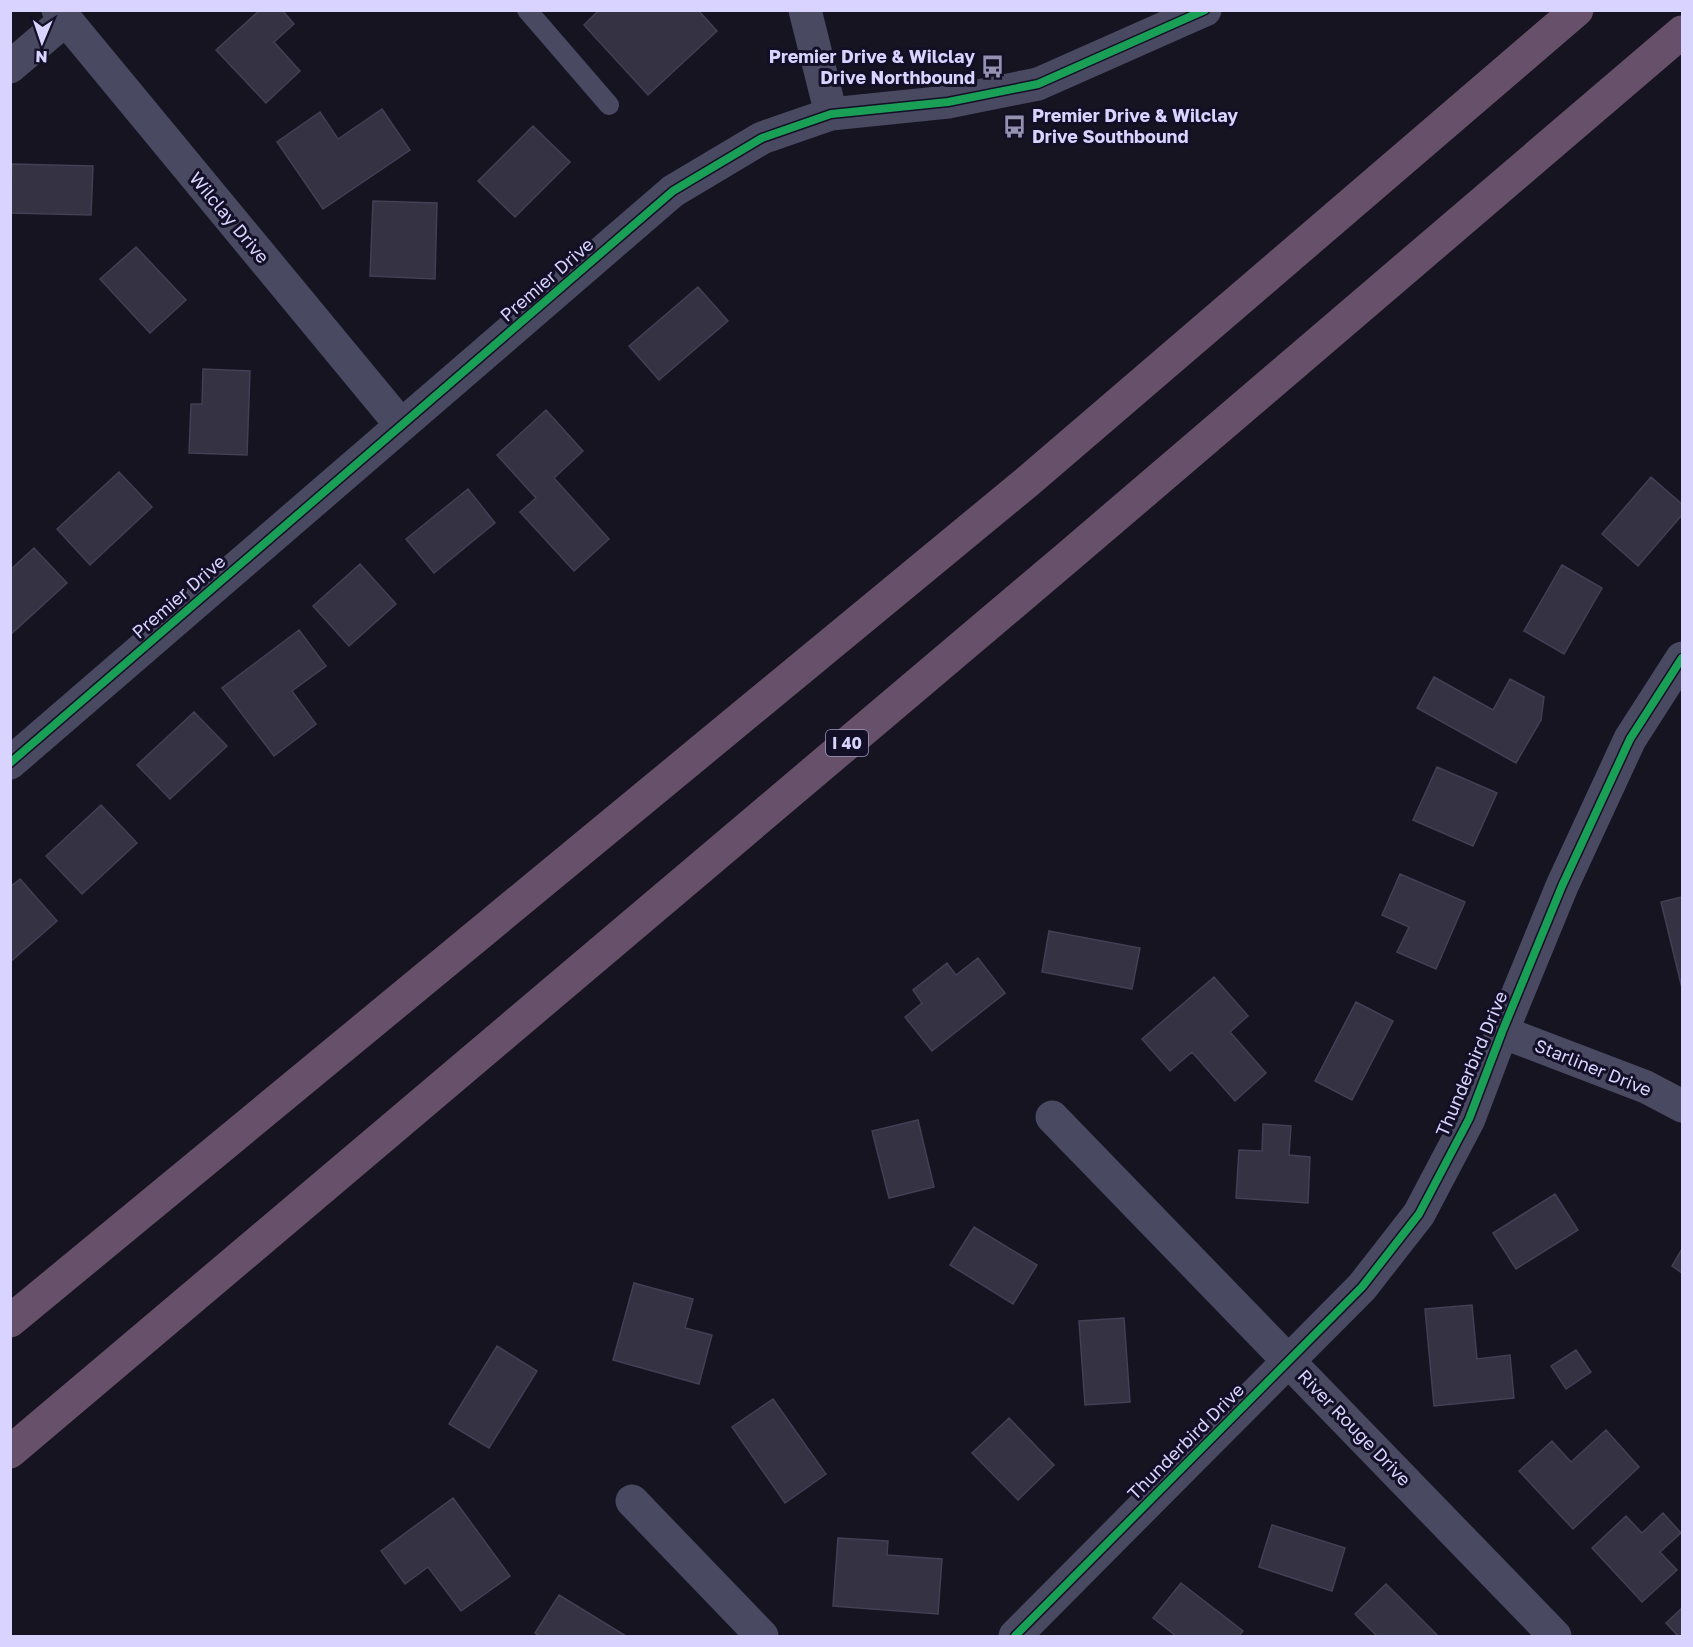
<svg xmlns="http://www.w3.org/2000/svg" width="1693" height="1647" viewBox="0 0 1693 1647" font-family="'Golos Text',sans-serif">
	<style>
		.building { fill: #343243; stroke: #433f54; stroke-width: 1.5 }
		.lines { fill: none; stroke-linecap: round; stroke-linejoin: round }
		.service { stroke: #4a4962; stroke-width: 20 }
		.minor { stroke: #4a4962; stroke-width: 33 }
		.tertiary { stroke: #4a4962; stroke-width: 33 }
		.motorway { stroke: #67516a; stroke-width: 33 }
		.cycleway-casing { stroke: #130f26; stroke-width: 11 }
		.cycleway { stroke: #1a9f57; stroke-width: 8 }
		.labels { text-anchor: middle; stroke-width: 6; stroke-linejoin: round; paint-order: stroke }
		.shield { fill: #130f26; stroke: #9e99be; stroke-width: 1.5 }
		.shield-label { font-size: 16px; font-weight: bold; fill: #d9d4ff }
		.poi-label { font-size: 18px; font-weight: bold; fill: #d9d4ff; stroke: #130f26; text-anchor: end }
		.street-label { font-size: 18px; fill: #d9d4ff; stroke: #130f26 }
	</style>
	<rect width="100%" height="100%" fill="#161421"/>
	<path class="building" d="M260,10H282L294,24L274,42L300,71L266,103L216,50Z
		M599,10H698L717,31L648,95L584,25Z
		M382,109L410,150L323,209L277,142L320,112L338,139Z
		M533,126L570,162L515,217L478,181Z
		M12,164L93,166L91,215L10,213Z
		M373,201L437,203L435,279L370,276Z
		M136,247L186,300L150,333L100,279Z
		M698,287L728,321L659,380L629,346Z
		M203,369L250,371L247,455L189,453L191,404H202Z
		M546,410L583,451L554,478L609,539L574,571L520,512L536,498L497,455Z
		M119,472L152,507L90,565L57,529Z
		M1651,477L1682,504V515L1638,566L1602,534Z
		M468,489L495,523L434,573L406,539Z
		M34,548L67,583L10,635V570Z
		M360,564L396,604L349,646L313,606Z
		M1562,565L1602,588L1564,654L1524,631Z
		M299,630L326,666L292,691L316,724L274,756L222,688Z
		M1434,677L1493,710L1510,679L1544,697L1541,720L1516,763L1417,708Z
		M194,712L227,746L170,799L137,765Z
		M1437,767L1497,793L1473,846L1413,820Z
		M101,805L137,843L82,894L46,856Z
		M1400,874L1465,902L1436,969L1397,952L1409,927L1382,915Z
		M20,879L57,921L10,962V887Z
		M1682,897V988L1661,902Z
		M1049,931L1140,948L1132,989L1042,972Z
		M978,958L1005,993L932,1051L905,1017L922,1003L913,990L947,963L956,975Z
		M1214,977L1248,1016L1230,1032L1266,1073L1235,1101L1192,1052L1170,1071L1142,1039Z
		M1356,1002L1393,1021L1352,1100L1315,1081Z
		M918,1120L934,1187L889,1198L872,1131Z
		M1263,1124L1291,1126L1289,1155L1310,1157L1308,1203L1236,1198L1239,1150L1262,1151Z
		M1555,1194L1578,1230L1516,1269L1493,1233Z
		M974,1227L1037,1265L1013,1304L950,1265Z
		M1682,1249V1273L1672,1266Z
		M634,1283L693,1299L685,1328L712,1335L699,1384L613,1360Z
		M1472,1305L1477,1359L1510,1355L1514,1398L1434,1406L1425,1309Z
		M1124,1318L1130,1402L1085,1405L1079,1321Z
		M497,1346L537,1371L489,1448L449,1424Z
		M1576,1350L1591,1372L1566,1389L1551,1366Z
		M773,1399L826,1474L785,1503L732,1427Z
		M1009,1418L1054,1465L1018,1500L972,1453Z
		M1606,1430L1639,1467L1573,1529L1519,1471L1552,1441L1571,1462Z
		M453,1498L510,1576L461,1611L428,1567L405,1584L381,1551Z
		M1663,1513L1681,1533L1660,1552L1677,1570L1642,1602L1592,1548L1626,1516L1642,1533Z
		M1272,1525L1345,1548L1332,1591L1259,1567Z
		M838,1538L888,1541L887,1555L942,1559L938,1614L833,1606Z
		M1181,1583L1243,1631L1239,1636H1176L1153,1618Z
		M1386,1584L1438,1636H1377L1355,1614Z
		M559,1595L626,1636H540L535,1633Z
		M1682,1608V1636H1678L1666,1623Z"/>
	<g class="lines">
		<path class="service" d="M527,10L609,105"/>
		<path class="minor" d="M58,10L401,425
			M805,10L831,114
			M10,67L64,21
			M1502,1032L1646,1087L1682,1106
			M1052,1117L1555,1636
			M632,1501L762,1636
			M1015,1636L1362,1287L1419,1214L1469,1119L1502,1032L1562,886L1630,739L1682,658"/>
		<path class="tertiary" d="M10,763L673,191L762,138L831,114L948,102L1038,84L1205,10"/>
		<path class="motorway" d="M10,1321L1027,482L1577,10
			M10,1452L1069,556L1682,32"/>
		<defs>
			<path id="cycleway" d="M10,763L673,191L762,138L831,114L948,102L1038,84L1205,10
				M1015,1636L1362,1287L1419,1214L1469,1119L1502,1032L1562,886L1630,739L1682,658"/>
		</defs>
		<use href="#cycleway" class="cycleway-casing"/>
		<use href="#cycleway" class="cycleway"/>
	</g>
	<defs>
		<symbol id="bus-bare" viewBox="-9 -9 18 18"><path d="M-5-6H5V4H4V6H2V4H-2V6H-4V4H-5ZM-3.5-4V0h7V-4ZM-3.5 1.2v1.5H-2V1.2ZM2 1.2v1.5H3.5V1.2Z" fill="#9591b1" stroke="#130f26" stroke-width="2.5" paint-order="stroke"/></symbol>
	</defs>
	<g fill-rule="evenodd">
		<use href="#bus-bare" x="976" y="50" width="33" height="33"/>
		<use href="#bus-bare" x="998" y="110" width="33" height="33"/>
	</g>
	<g class="labels">
		<rect class="shield" x="826" y="730" width="42" height="26" rx="4.5"/>
		<g class="shield-label">
			<text x="847" y="749">I 40</text>
		</g>
		<g class="poi-label">
			<text x="975" y="63">Premier Drive &amp; Wilclay<tspan x="975" dy="21">Drive Northbound</tspan></text>
			<text x="1032" y="122" text-anchor="start">Premier Drive &amp; Wilclay<tspan x="1032" dy="21">Drive Southbound</tspan></text>
		</g>
		<g class="street-label">
			<text transform="translate(229 218) rotate(50)" y="6">Wilclay Drive</text>
			<text transform="translate(547 280) rotate(-41)" y="6">Premier Drive</text>
			<text transform="translate(179 597) rotate(-41)" y="6">Premier Drive</text>
			<text transform="translate(1472 1064) rotate(-67)" y="6">Thunderbird Drive</text>
			<text transform="translate(1593 1068) rotate(22)" y="6">Starliner Drive</text>
			<text transform="translate(1354 1428) rotate(46)" y="6">River Rouge Drive</text>
			<text transform="translate(1186 1442) rotate(-45)" y="6">Thunderbird Drive</text>
		</g>
	</g>
	<rect width="1693" height="1647" fill="none" stroke="#d9d4ff" stroke-width="24"/>
	<g transform="translate(42 42) rotate(182)" stroke="#130f26" stroke-width="4.5" paint-order="stroke">
	<path d="M0-4.5L10 22L0 15L-10 22Z" fill="#d9d4ff"/>
	<text y="-9" font-size="16" font-weight="bold" text-anchor="middle" fill="#d9d4ff">N</text>
	</g>
</svg>
